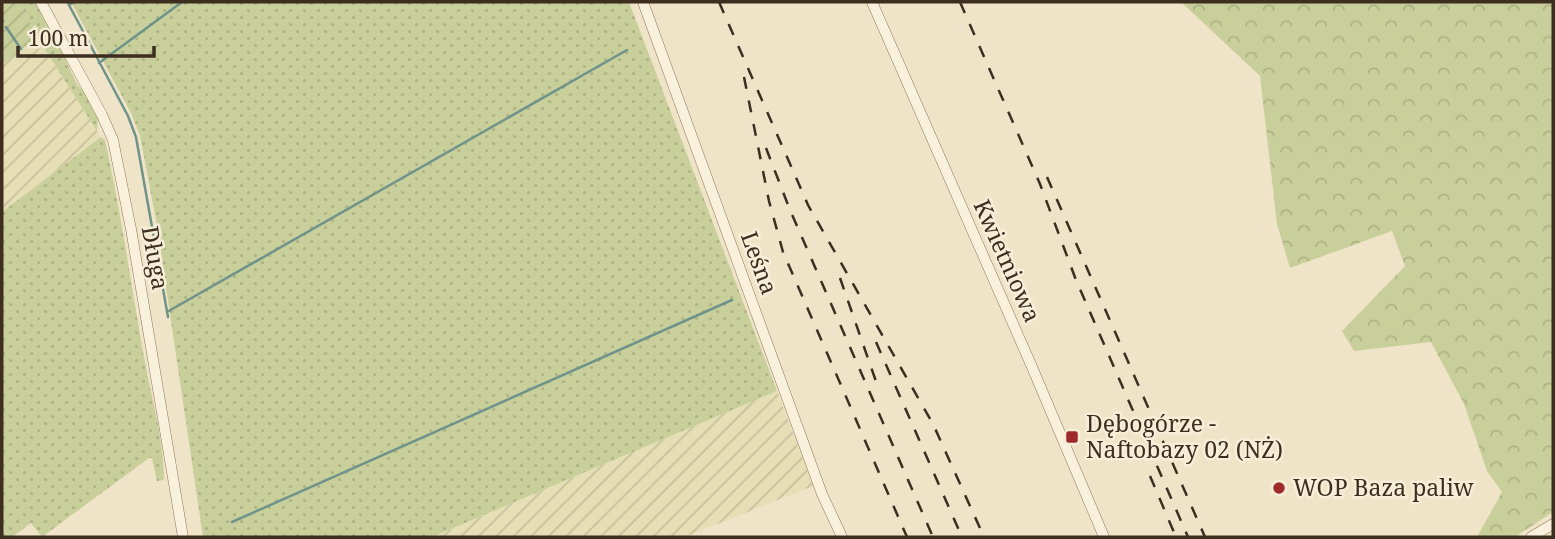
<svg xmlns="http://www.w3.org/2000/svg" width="1555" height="539" viewBox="0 0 1555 539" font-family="'Noto Serif',serif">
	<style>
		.farmland { fill: url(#farmland-furrows) }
		.grass { fill: url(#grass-dots) }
		.forest { fill: url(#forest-crowns) }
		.garden { fill: url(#garden-furrows) }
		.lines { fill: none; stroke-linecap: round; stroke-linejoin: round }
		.stream { stroke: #6f938a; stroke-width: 2.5 }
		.minor-casing { stroke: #8d765c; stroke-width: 11 }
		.minor { stroke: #faf1dc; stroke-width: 10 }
		.rail { stroke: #3d2e20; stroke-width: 2.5; stroke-dasharray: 12 12; stroke-linecap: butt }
		.poi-dot { fill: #9e2a2b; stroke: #f7eed8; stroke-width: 2.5 }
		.labels { text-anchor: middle; stroke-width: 5; stroke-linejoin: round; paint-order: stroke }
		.street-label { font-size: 23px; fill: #3d2e20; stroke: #f7eed8 }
		.poi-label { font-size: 23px; fill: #3d2e20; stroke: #f7eed8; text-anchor: start }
	</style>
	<defs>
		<pattern id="farmland-furrows" width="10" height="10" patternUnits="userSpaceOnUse" patternTransform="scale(1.75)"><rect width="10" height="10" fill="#e6deb5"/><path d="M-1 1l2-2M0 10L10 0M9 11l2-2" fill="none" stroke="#c6bf9b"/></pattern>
		<pattern id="grass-dots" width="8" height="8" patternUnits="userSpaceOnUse" patternTransform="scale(1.75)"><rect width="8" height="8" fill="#c9cf9b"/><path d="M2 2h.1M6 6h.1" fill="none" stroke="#aeb285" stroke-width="1.8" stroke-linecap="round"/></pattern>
		<pattern id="forest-crowns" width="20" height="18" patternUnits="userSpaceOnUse" patternTransform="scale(1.75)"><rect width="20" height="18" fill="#c9cf9b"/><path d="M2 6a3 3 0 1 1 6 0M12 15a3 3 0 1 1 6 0" fill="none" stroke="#aeb285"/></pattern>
		<pattern id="garden-furrows" width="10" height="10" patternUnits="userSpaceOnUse" patternTransform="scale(1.75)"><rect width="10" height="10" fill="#c9cf9b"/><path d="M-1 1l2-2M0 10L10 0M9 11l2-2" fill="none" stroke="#aeb285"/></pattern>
	</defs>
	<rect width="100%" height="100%" fill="#f0e4c8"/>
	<path class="farmland" d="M37,37L101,137L2,212V65Z
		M777,391L813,486L685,537H432Z"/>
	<path class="grass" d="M19,2H36L65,53L67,63L77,84L87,95L98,117L97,131L37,37Z
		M71,2H629L777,391L432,537H203L156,220L140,136L131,113Z
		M101,137L105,140C121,212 131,285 144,357C151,397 164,439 164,480L157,481L152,458H149L42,537L31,523L12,537H2V212Z"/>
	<path class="forest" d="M1181,2H1553V512L1515,537H1477L1502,492L1487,471L1464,404L1431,342L1354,351L1342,331L1405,266L1392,231L1290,268L1277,224L1260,76Z"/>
	<path class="garden" d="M2,2H19L37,37L2,65Z"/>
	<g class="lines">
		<path class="stream" d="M68,2L69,5L74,2
			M69,5L128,116L136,137L168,317
			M2,20L3,21
			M6,27L21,49
			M99,63L182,2
			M167,312L627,50
			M232,522L732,300"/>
		<defs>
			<path id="minor" d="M41,2L102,115L113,140L131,229L183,537
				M643,2L822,494L842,537
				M872,2L1032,367L1104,537
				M1531,537L1553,524"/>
		</defs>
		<use href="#minor" class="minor-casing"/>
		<use href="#minor" class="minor"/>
		<path class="rail" d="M719,2L808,205L933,424L984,537
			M960,2L1040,184L1076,280L1188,537
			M744,77L769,201L783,252L907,537
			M766,148L790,210L933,537
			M1047,177L1205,537
			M840,278L879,390
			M876,342L962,537
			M1150,476L1176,537"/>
	</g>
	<g class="poi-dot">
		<rect x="1065" y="430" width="14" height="14" rx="3.5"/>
		<circle cx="1279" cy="488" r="7"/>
	</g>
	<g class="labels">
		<g class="street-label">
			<text transform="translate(155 258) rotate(80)" y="8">Długa</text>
			<text transform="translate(1007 261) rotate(66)" y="8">Kwietniowa</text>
			<text transform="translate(759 263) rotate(70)" y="8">Leśna</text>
		</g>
		<g class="poi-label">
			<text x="1086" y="432">Dębogórze -<tspan x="1086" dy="26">Naftobazy 02 (NŻ)</tspan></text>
			<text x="1293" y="496">WOP Baza paliw</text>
		</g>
	</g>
	<rect width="1555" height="539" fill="none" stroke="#3d2e20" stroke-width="7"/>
	<path d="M18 46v10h136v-10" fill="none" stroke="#3d2e20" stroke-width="3.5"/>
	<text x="28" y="46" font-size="21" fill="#3d2e20" stroke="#f7eed8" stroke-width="5" paint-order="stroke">100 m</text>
</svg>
